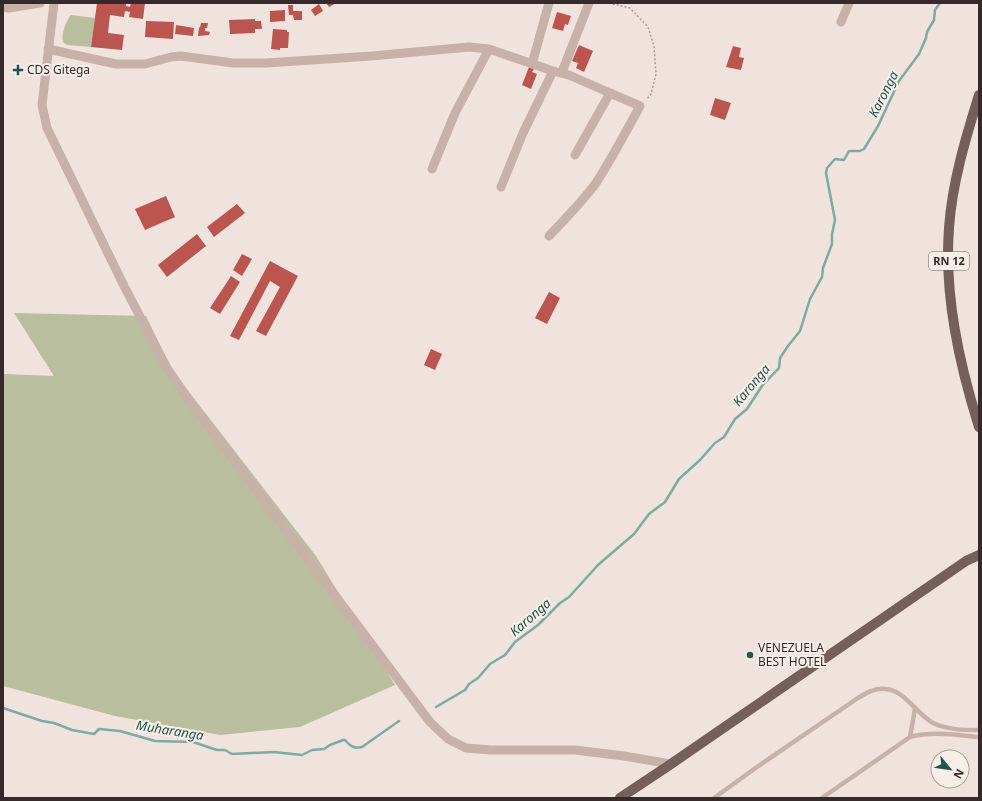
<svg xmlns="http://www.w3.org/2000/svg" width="982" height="801" viewBox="0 0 982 801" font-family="'Noto Sans',sans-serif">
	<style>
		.green { fill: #b9be9e }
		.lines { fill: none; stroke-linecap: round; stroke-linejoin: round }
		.stream { stroke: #7eaaa4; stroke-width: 2.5 }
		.building { fill: #bb554f }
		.path { stroke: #b39b94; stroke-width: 1.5; stroke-dasharray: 2 2; stroke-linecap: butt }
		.service { stroke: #c7b1a9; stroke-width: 4.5 }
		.minor { stroke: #c7b1a9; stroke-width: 9 }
		.primary { stroke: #755f5b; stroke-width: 10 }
		.poi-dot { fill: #22534d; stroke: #f8eee8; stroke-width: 1.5 }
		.labels { text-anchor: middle; stroke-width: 4; stroke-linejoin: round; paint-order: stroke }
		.shield { fill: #f8eee8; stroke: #706562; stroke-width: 1 }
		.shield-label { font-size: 11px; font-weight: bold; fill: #352a29 }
		.poi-label { font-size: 12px; fill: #352a29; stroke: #f8eee8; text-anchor: start }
		.water-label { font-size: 13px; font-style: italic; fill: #22534d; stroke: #f8eee8 }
	</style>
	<rect width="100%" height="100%" fill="#f0e3dd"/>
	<path class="green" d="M71,15L95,18L91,47L67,45L63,42C61,34 66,21 71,15Z
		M14,313L146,316L172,370L316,556L395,685L300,727L220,735L115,716L3,686V374L54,376Z"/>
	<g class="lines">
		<path class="stream" d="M436,707L465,690L469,684L478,678L490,664L505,655L515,642L538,625L560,603L569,597L598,565L634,534L649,514L665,502L679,479L700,460L715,443L724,437L735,419L747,409L762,386L779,368L780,358L788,346L800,331L810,299L822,277L823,268L832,244V234L835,220L826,173L827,168L835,159L844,160L849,151H860L864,149L878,126L899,81L919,54L926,38L927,32L934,20L935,10L940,3
			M3,708L42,721L54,723L72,730L94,734L99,729L120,731L155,741L193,742L217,750H225L232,754L274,752L302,755L312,750L324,749L330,745L343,740H345C350,746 354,749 362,747L399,721"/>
	</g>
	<path class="building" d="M97,3H126V6L130,7L131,3H145L143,19L129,17L130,12L125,11L124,17L110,15L108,33L124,35L122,50L91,47Z
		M326,3H336L329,7Z
		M319,4L323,11L315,16L311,10Z
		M288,5H293V11H302V20H294L293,15H289Z
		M285,10V21L270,22V11Z
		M557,12L571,16L568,25L565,24L563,31L552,28Z
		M255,19V21H261L262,29H255V33L230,34L229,20Z
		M146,21L174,22L173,39L145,37Z
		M201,23H208L207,28H205V31L210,32L209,35L198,36L199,27L200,28Z
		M176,25L194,28L193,36L175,34Z
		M273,29L287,30V32H289L288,48H280V50L271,49Z
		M579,45L593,51L584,72L576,68L578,63L572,61Z
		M733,46L741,48L739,57L744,58L741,70L726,67Z
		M529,67L534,69L532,72L537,74L531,89L522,85Z
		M715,98L731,103L725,120L710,115Z
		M166,196L175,217L145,230L135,209Z
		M237,204L245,213L214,237L207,227Z
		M197,234L206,246L167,277L158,265Z
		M242,254L252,259L242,276L233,270Z
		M270,261L298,276L266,336L256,331L280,287L270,281L239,340L230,336Z
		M231,276L240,282L220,314L210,308Z
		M549,292L560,298L547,324L535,318Z
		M431,349L442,354L435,370L424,365Z"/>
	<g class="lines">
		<path class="path" d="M609,3L630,8L648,27L654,46L656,74L651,94L646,100"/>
		<path class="service" d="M910,737L915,709
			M714,798L757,767L855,700C860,697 865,693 871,691C901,680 911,710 933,723C948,730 963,730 979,730
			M822,798L910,737C932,731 956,735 979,737"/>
		<path class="minor" d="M54,3L42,105L47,128L124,286L167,368L188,399L430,722L448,739L466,748L491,750H575L624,756L671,764
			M3,7L9,8L40,3
			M841,22L849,3
			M48,49L116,64H145L171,57L181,56L233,63H266L372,56L469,47L489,49L553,71L569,75L610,93
			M532,64L549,3
			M562,72L589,3
			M432,169L455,113L489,49
			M501,187L523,133L553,71
			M549,236C565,219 582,202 596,183C612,158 626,132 640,106L610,93L575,155"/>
		<path class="primary" d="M979,95C966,137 952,183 949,228C944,295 959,363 979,427
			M620,798L671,764L966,561L979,555"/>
	</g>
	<g class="poi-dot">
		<path d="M16 64h4v4h4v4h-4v4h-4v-4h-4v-4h4z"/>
		<circle cx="750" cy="655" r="4"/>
	</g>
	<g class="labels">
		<rect class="shield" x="929" y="252" width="40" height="18" rx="3"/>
		<g class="shield-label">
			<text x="949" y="265">RN 12</text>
		</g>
		<g class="poi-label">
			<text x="27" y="74">CDS Gitega</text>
			<text x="758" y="652">VENEZUELA<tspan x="758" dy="14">BEST HOTEL</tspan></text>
		</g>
		<g class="water-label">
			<text transform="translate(883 94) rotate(-63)" y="5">Karonga</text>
			<text transform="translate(751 385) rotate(-50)" y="5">Karonga</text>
			<text transform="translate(530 617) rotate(-41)" y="5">Karonga</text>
			<text transform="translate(170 730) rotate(9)" y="5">Muharanga</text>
		</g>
	</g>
	<rect width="982" height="801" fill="none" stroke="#352a29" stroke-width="8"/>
	<g transform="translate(950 769) rotate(119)"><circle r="19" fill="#f8eee8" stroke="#aaa09c"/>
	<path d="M0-3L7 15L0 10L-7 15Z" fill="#22534d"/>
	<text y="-6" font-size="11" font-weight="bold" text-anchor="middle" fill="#352a29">N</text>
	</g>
</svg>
